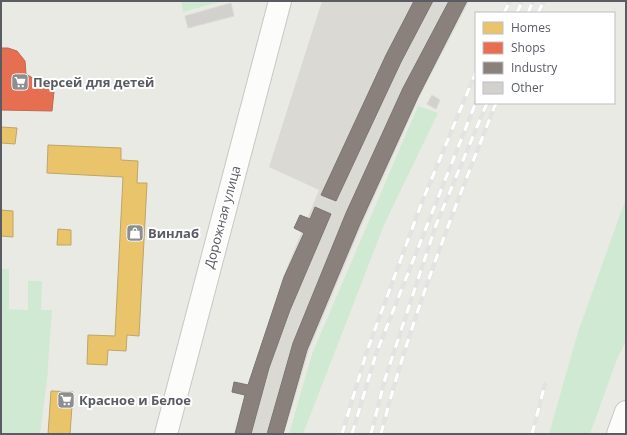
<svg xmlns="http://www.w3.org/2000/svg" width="627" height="435" viewBox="0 0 627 435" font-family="'Open Sans',sans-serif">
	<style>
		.industrial { fill: #dad9d3 }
		.green { fill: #d0e9d2 }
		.homes { fill: #e9c46a; stroke: #bea568 }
		.shops { fill: #e76f51; stroke: #bc6956 }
		.industry { fill: #8a817c; stroke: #7b7674 }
		.building { fill: #d2d1ce; stroke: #dad9d3 }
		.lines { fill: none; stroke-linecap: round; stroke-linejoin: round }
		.secondary-casing { stroke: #c7c7c7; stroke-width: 24 }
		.secondary { stroke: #fcfcfb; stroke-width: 22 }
		.rail-casing { stroke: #e3e3e2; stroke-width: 4.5 }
		.rail { stroke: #fff; stroke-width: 3; stroke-dasharray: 9; stroke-linecap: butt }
		.labels { text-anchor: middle; stroke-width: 4; stroke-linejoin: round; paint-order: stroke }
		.poi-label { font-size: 13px; font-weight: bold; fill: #595c63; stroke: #fff; text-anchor: start }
		.street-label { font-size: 13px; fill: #595c63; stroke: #fff }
	</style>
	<rect width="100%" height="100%" fill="#eaeae4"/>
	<path class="industrial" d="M322,1H469L419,98L362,224L309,350L284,434H234L245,396L231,392L234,381L248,384L283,277L319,190L269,167Z"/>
	<path class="green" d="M181,1H223L183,12Z
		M418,106L438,113L384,225L303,434H289L312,354Z
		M626,198V341L617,359L590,434H549L578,332Z
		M1,269H9V309H1Z
		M28,281H42L41,310H52L47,380L40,434H1V309L28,310Z"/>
	<path class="homes" d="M1,127L17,128L15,144L1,143Z
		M48,145L121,148V160L138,161L137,183H147L139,336L127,335L126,351L108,350L107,365L87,364L88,335L115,336L123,177L47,173Z
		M1,210L13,211V237L1,236Z
		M58,229L71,230V245H57Z
		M51,391L73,392L70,434H48Z"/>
	<path class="shops" d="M1,48H8L17,51L25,61L26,74L54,91L52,111L1,110Z"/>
	<path class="industry" d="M414,1H433L401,62L336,201L321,195L386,55Z
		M449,1H467L418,97L360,224L307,350L283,434H267L293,343L346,213L403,88Z
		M315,207L331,214L290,310L269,368L251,434H235L245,395L232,392L234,382L248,385L284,277L304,233L294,228L300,215L310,219Z"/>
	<path class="building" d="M231,3L234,16L188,28L185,16Z
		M432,95L440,100L436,109L427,104Z"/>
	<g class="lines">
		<defs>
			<path id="secondary" d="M166,434L280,1
				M618,434L626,412"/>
		</defs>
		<use href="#secondary" class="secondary-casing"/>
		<use href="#secondary" class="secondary"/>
		<defs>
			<path id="rail" d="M504,13L510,1
				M517,13L522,1
				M528,13L533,1
				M538,13L544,1
				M342,434L367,351L422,202L476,72
				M352,434L376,354L476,102
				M371,434L385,379L436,225L487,103
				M381,434C410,320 453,212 496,103
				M532,434L545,384"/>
		</defs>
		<use href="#rail" class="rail-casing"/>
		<use href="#rail" class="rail"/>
	</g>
	<defs>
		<symbol id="supermarket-square" viewBox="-11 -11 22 22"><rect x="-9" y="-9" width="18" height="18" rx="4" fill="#8c8e90" stroke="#fff"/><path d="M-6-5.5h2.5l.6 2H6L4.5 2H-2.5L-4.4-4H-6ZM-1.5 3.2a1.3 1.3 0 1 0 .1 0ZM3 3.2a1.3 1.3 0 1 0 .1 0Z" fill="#fff"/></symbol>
		<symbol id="shop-square" viewBox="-11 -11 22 22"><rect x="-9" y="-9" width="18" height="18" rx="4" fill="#8c8e90" stroke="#fff"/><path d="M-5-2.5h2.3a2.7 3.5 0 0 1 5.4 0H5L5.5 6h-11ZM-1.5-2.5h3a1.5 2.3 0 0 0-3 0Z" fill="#fff"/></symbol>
	</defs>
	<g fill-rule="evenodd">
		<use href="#supermarket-square" x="10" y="72" width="20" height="20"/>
		<use href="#shop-square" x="125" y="223" width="20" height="20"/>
		<use href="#supermarket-square" x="56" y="390" width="20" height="20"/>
	</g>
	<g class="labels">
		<g class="poi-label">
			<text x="33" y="87">Персей для детей</text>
			<text x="148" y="238">Винлаб</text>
			<text x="79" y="405">Красное и Белое</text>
		</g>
		<g class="street-label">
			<text transform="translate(222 217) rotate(-75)" y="5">Дорожная улица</text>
		</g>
	</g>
	<rect width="627" height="435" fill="none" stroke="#595c63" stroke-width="4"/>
	<rect x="475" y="12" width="140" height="92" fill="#ffffff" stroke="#bdbec1"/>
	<rect x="483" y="22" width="20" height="12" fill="#e9c46a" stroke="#bdbec1"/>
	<text x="511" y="32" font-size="12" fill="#595c63">Homes</text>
	<rect x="483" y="42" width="20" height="12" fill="#e76f51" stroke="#bdbec1"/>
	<text x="511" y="52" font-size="12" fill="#595c63">Shops</text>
	<rect x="483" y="62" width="20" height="12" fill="#8a817c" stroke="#bdbec1"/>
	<text x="511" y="72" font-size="12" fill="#595c63">Industry</text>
	<rect x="483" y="82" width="20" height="12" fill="#d2d1ce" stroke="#bdbec1"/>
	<text x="511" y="92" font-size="12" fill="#595c63">Other</text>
</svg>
